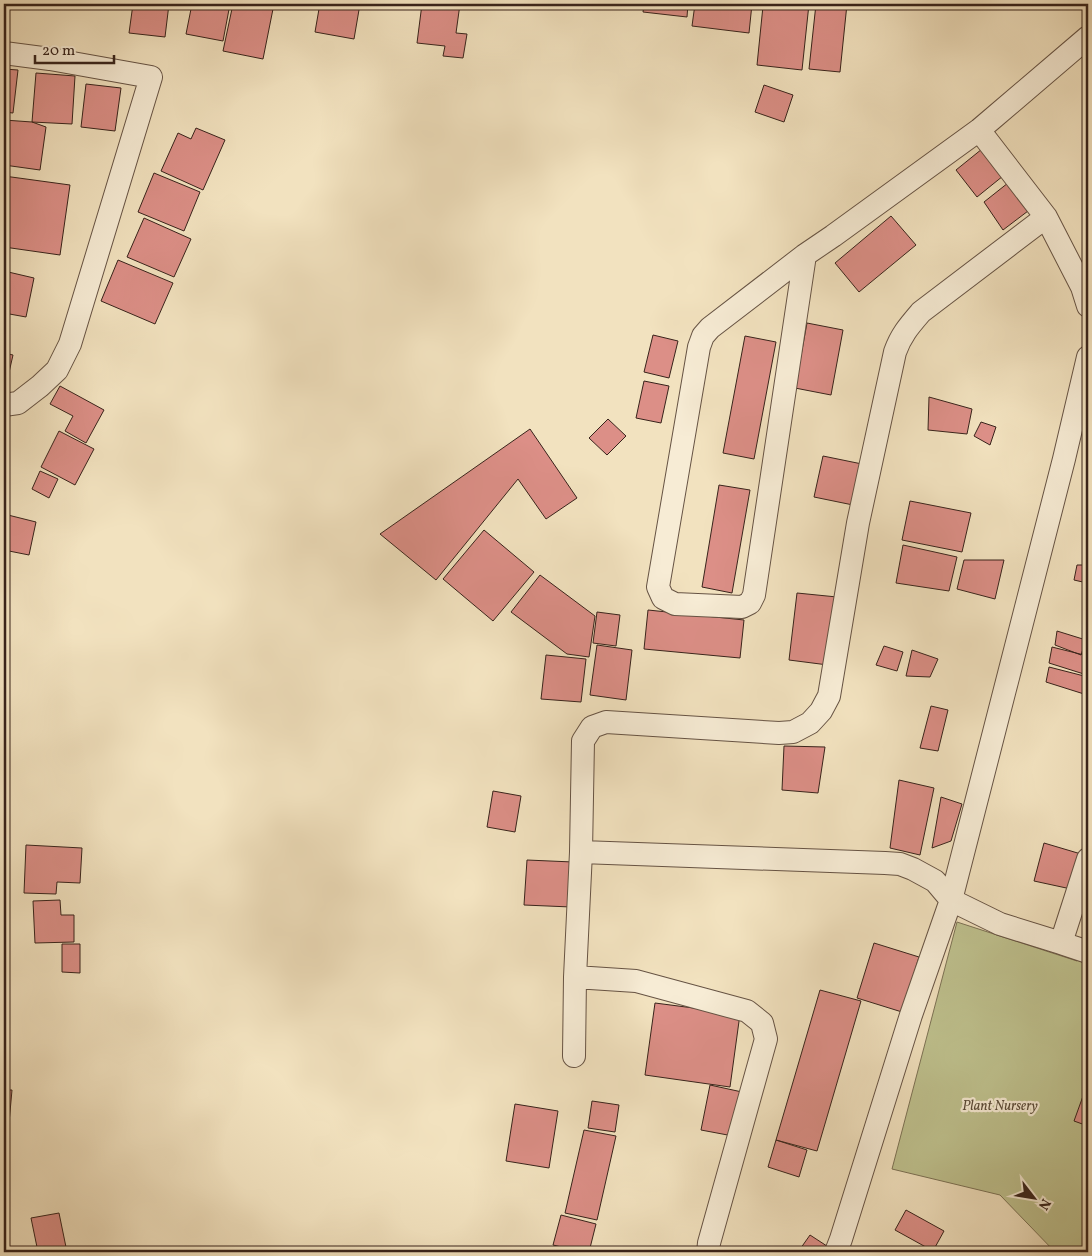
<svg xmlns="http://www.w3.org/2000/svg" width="1092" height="1256" viewBox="0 0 1092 1256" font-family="Vollkorn,serif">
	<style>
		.green { fill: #bfc28f; stroke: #7c7255 }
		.building { fill: #dc8f87; stroke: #38231b }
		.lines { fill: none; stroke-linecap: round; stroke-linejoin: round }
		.street-casing { stroke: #665344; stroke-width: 24 }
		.street { stroke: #f7ecd5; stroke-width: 22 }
		.labels { text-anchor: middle; stroke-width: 4.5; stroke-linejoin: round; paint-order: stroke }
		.park-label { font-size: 14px; font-style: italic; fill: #5a4b38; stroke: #f7ecd5 }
	</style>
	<rect width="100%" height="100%" fill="#f2e2bf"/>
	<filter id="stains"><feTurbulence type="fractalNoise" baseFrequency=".004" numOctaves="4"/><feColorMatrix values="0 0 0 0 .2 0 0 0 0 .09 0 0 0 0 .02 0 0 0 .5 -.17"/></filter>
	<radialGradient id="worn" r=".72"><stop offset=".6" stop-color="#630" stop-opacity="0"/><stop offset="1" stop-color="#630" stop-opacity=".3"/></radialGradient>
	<path class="green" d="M957,922L1077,961L1088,925V1252H1055L1000,1195L892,1169Z"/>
	<path class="building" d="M133,4H169L165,37L129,33Z
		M192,4H230L223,41L186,34Z
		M233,4H274L263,59L223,51Z
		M291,4H360L354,39L315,32L319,9Z
		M422,4H460L456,33L467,34L463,58L443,56L445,46L417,43Z
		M644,4H688L687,17L643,12Z
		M695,4H752L749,33L692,26Z
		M785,4H809L802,70L757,65L763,6L785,8Z
		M816,4H847L840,72L809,69Z
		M4,69L18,70L13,113L4,112Z
		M36,73L75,76L72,124L32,122Z
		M86,84L121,88L115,131L81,127Z
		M764,85L793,95L784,122L755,112Z
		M4,120L32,122L46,127L40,170L4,165Z
		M196,128L225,140L203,190L161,171L178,133L191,139Z
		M982,149L1003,176L977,197L956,170Z
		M154,173L200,192L184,231L138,212Z
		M4,176L70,185L60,255L4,247Z
		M1013,179L1028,211L1003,230L984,202Z
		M891,216L916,245L859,292L835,263Z
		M144,218L191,239L174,277L127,257Z
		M118,260L173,283L155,324L101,301Z
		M4,271L34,278L26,317L4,313Z
		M807,323L843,330L831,395L795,388Z
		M653,335L678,341L669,378L644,372Z
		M745,336L776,342L754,459L723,453Z
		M4,353L13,355L5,390H4Z
		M644,381L669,386L661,423L636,418Z
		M60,386L104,410L86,443L65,431L73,416L50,404Z
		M929,397L972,409L967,434L928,430Z
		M608,419L626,436L607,455L589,438Z
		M981,422L996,427L990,445L974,436Z
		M530,429L577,498L546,519L518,479L436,580L380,534Z
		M59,431L94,449L75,485L41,467Z
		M823,456L862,464L853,505L814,497Z
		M40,471L58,479L49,498L32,489Z
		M719,485L750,490L732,593L702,587Z
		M910,501L971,513L962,552L902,540Z
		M8,515L36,522L29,555L4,550V533Z
		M484,530L534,572L493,621L443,579Z
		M903,545L957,557L949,591L896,583Z
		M964,560H1004L995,599L957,589Z
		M1077,565H1088L1087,583L1074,580Z
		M540,575L595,616L589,657L567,654L511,612Z
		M797,593L837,597L828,665L789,660Z
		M648,610L744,620L740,658L644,649Z
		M597,612L620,615L616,646L593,643Z
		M1057,631L1086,640L1081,655L1055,645Z
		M597,645L632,650L626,700L590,695Z
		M884,646L903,652L897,671L876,665Z
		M1052,647L1088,656V671L1087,675L1049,663Z
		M912,650L938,659L930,677L906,676Z
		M546,655L586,659L581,702L541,699Z
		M1049,667L1088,677V681L1084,694L1046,682Z
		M931,706L948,710L938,751L920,748Z
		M784,746L825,747L818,793L782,790Z
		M899,780L934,788L920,855L890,848Z
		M493,791L521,796L515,832L487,827Z
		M941,797L962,804L951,841L932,848Z
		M1044,843L1081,854L1071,889L1034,881Z
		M26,845L82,848L80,883L57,882L56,894L24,893Z
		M527,860L573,862L571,907L524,905Z
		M60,900L61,915H74V942L35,943L33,901Z
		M874,943L919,957L902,1012L857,998Z
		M62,944H80V973L62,972Z
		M820,990L861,1001L817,1151L776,1140Z
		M655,1003L740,1014L730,1087L645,1075Z
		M710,1085L742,1092L733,1136L701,1130Z
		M1087,1085H1088V1126L1074,1121Z
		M4,1090H12L8,1134L4,1133Z
		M592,1101L619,1105L615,1132L588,1128Z
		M515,1104L558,1111L549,1168L506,1161Z
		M584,1130L616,1136L597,1220L565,1213Z
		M776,1140L807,1150L799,1177L768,1167Z
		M906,1210L944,1231L933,1251L895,1230Z
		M59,1213L67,1252H38L31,1218Z
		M561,1215L596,1224L589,1252H582L553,1245Z
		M810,1235L833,1250L831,1252H798Z"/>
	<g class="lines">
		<defs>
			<path id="street" d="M4,53L50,59L151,77L70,344L57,370L40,386L18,403L4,405
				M979,130L1046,217
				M805,255L754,595L750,603L742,607L675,604L663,598L658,587L699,347L703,336L710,328L805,255L833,236L979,130L1088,37
				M581,852L885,863L900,864L913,869L935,881L951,900L1000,924L1061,943
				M1088,859L1061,943L1088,952
				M575,977L636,981L747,1011L762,1023L766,1039L709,1243L708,1252
				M574,1056L575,977L581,852L583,741L592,727L606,722L779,733L793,732L810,723L821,711L829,696L858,523L895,352C901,335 909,326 921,312L1046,217L1082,287L1088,306
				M836,1252L841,1239L911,1015L951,900L1064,459L1088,357"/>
		</defs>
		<use href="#street" class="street-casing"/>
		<use href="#street" class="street"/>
	</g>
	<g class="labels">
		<g class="park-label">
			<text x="1000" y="1110">Plant Nursery</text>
		</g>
	</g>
	<rect width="1092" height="1256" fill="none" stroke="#f2e2bf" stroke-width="20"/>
	<rect x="5" y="5" width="1082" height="1246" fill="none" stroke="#38231b" stroke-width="2.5"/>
	<rect x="10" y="10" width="1072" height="1236" fill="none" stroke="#38231b"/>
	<g transform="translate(1034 1198) rotate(121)" stroke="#f7ecd5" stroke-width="4" paint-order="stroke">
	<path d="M0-4L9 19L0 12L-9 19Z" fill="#38231b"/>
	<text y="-8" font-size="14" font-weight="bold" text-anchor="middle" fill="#38231b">N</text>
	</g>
	<path d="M35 55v8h79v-8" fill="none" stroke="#38231b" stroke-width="2.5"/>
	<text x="42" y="55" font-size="15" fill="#38231b" stroke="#f7ecd5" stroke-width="4" paint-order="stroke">20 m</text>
	<rect width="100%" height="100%" filter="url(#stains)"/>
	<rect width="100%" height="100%" fill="url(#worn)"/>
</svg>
